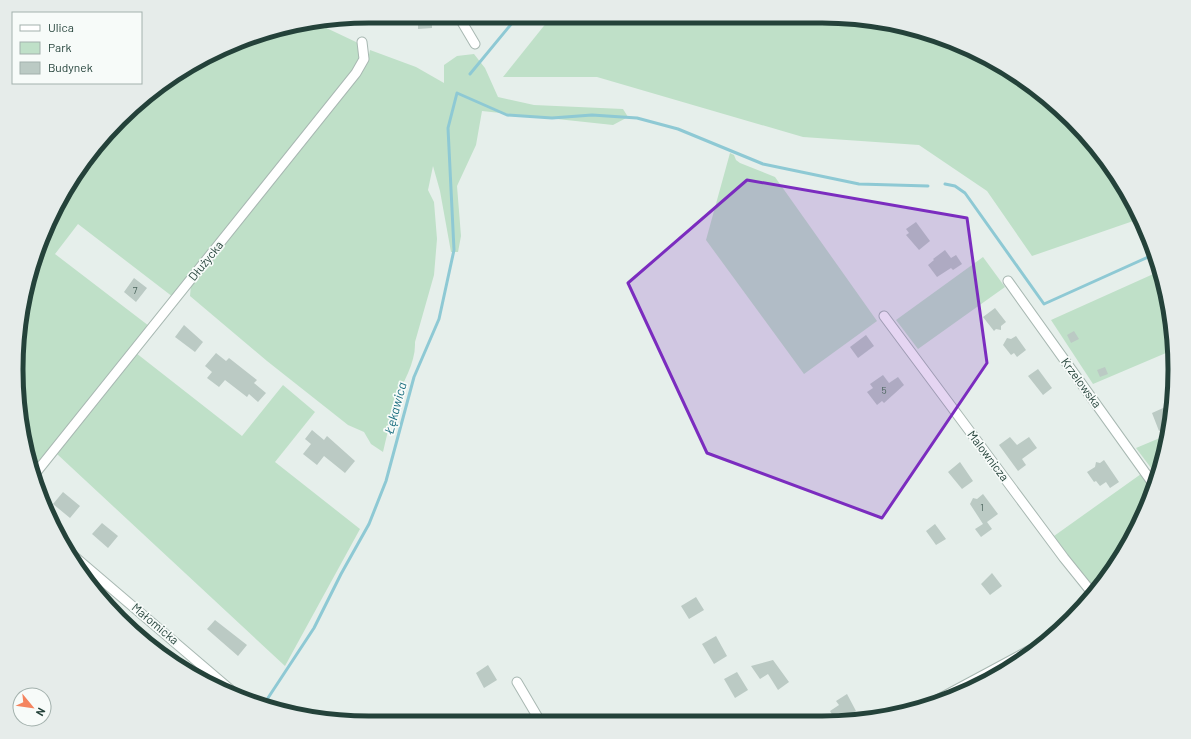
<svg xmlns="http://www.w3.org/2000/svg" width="1191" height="739" viewBox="0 0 1191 739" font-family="Barlow,sans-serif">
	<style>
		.green { fill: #bfe0c8 }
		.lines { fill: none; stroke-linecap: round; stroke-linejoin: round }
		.stream { stroke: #8ec9d4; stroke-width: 3 }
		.building { fill: #bbcac4 }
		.minor-casing { stroke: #a8b8b2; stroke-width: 11 }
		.tertiary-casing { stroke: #a8b8b2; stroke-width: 14 }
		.minor { stroke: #fff; stroke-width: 9 }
		.tertiary { stroke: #fff; stroke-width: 12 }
		.marked { fill: #7b2cbf; fill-opacity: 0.2; stroke: #7b2cbf; stroke-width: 3; stroke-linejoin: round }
		.labels { text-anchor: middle; stroke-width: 3.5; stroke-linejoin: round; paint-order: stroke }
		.number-label { font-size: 10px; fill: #4a645c }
		.street-label { font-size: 12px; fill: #24423a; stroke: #f7fbf9 }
		.water-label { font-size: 13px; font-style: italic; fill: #1c6f80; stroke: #f7fbf9 }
		.rim { fill: none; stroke: #24423a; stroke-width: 5 }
	</style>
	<rect width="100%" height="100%" fill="#e6efeb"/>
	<path class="green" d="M551,17L867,19L957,43L1037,89L1087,137L1128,193L1139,219L1032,256L987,191L919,145L803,137L597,77H503Z
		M318,24L356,42L359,45L360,62L173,297L78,224L55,254L149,326L33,472L28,461L16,369L35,256L89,154L173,76L256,35Z
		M370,50L416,67L444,83V65L457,56L474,54L485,68L498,97L534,105L623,109L628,117L613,125L482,111L476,145L457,186L461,236L458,252H451L440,191L433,166L428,190L434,202L437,239L434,275L415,342C416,363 403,381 396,401C391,417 387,435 383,452L371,444L364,432L348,425L267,361L190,296L191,284L239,223L308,141L359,76L367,64Z
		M730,153L734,155L736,160L740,163L775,177L877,321L804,374L706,240Z
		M983,257L1005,287L918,349L896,320Z
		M1160,271L1172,324L1173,350L1093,384L1051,320Z
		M136,353L242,436L283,385L315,412L275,462L360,529L285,666L57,454Z
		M1167,435L1163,461L1157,476L1136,448Z
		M1141,474L1152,490L1138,526L1102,585L1095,592L1054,536Z"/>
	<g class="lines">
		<path class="stream" d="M470,74L517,17
			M945,184L955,186L965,193L1044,304L1155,254
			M124,618L180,665
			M264,704L314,628L341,574L369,524L386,481L414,377L439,319L454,250L448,128L457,93L507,115L552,118L592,115L637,118L678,129L763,164L859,184L928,186"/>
	</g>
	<path class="building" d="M402,16H436V23L432,24V28L418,29V24L402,25Z
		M916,222L930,241L919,250L906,235L909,233L906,229Z
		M945,250L951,258L956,255L962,264L953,270L951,268L937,277L928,265L934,260L933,259Z
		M134,278L147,288L136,302L124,292Z
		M995,308L1006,322L1001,326V330L996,329L994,331L983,317Z
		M184,325L203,342L195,352L175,337Z
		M1074,331L1079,339L1071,343L1067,335Z
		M866,335L874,346L858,358L850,347Z
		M1016,336L1026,350L1017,357L1014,353L1011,355L1003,345L1007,338L1011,339Z
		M216,353L226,361L229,358L257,380L254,383L266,393L258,402L249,394L247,397L225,380L219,387L207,378L212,372L205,366Z
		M1105,367L1108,374L1100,377L1097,370Z
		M1038,369L1052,388L1043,395L1028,376Z
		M883,375L889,383L898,377L904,385L884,403L882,401L877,405L867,392L873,388L870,384Z
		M1172,404L1169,427L1159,431L1152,413Z
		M312,430L324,440L327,436L355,461L345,473L324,456L317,465L303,454L311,444L305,439Z
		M1010,437L1017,445L1029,437L1037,448L1022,459L1026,465L1018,471L999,445Z
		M1104,460L1119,482L1110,488L1106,482L1100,486L1096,481L1094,482L1087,472L1095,467L1096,462L1100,463Z
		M960,462L973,481L962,489L948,472Z
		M63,492L80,506L70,518L53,504Z
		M983,494L998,514L987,522L992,529L981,537L975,529L983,524L970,504L973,498L977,499Z
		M102,523L118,536L108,548L92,534Z
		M935,524L946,539L936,545L926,531Z
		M992,573L1002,586L990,595L981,584Z
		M696,597L704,610L689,619L681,606Z
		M215,620L247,645L238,656L207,629Z
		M716,636L727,656L714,664L702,644Z
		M773,660L789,682L778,690L768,674L760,679L751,666Z
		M488,665L497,680L484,688L476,673Z
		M737,672L748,690L735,698L724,679Z
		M847,694L856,711L837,722L830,711L839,705L836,701Z"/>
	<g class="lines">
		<defs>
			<path id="minor" d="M459,17L475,44
				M1008,281L1154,485
				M884,316L1064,558L1093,594
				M34,475L356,73L364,59L362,42
				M69,552L240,698
				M517,682L540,721"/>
			<path id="tertiary" d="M931,705L1037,648"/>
		</defs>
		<use href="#minor" class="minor-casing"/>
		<use href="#tertiary" class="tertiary-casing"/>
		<use href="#minor" class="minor"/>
		<use href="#tertiary" class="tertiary"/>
	</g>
	<path class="marked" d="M747,180L967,218L987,363L882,518L707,453L628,283Z"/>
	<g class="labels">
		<g class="number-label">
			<text x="135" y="294">7</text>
			<text x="884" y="394">5</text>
			<text x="982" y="511">1</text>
		</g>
		<g class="street-label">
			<text transform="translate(206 261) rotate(-51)" y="4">Dłużycka</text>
			<text transform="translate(1081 383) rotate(54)" y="4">Krzelowska</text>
			<text transform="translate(988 456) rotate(53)" y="4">Malownicza</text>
			<text transform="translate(155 624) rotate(40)" y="4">Małomicka</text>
		</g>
		<g class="water-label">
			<text transform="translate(395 408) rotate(-75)" y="5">Łękawica</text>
		</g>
	</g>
	<path d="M0 0H1191V739H0ZM369 23H822A346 346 0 0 1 1168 369V370A346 346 0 0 1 822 716H369A346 346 0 0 1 23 370V369A346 346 0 0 1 369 23Z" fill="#e6ecea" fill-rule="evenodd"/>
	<path class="rim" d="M369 23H822A346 346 0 0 1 1168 369V370A346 346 0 0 1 822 716H369A346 346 0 0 1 23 370V369A346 346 0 0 1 369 23Z"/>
	<rect x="12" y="12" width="130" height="72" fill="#f7fbf9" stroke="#a3b1ad"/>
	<rect x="20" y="25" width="20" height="6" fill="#ffffff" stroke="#a3b1ad"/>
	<text x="48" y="32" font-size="12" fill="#24423a">Ulica</text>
	<rect x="20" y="42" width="20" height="12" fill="#bfe0c8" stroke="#a3b1ad"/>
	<text x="48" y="52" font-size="12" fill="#24423a">Park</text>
	<rect x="20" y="62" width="20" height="12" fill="#bbcac4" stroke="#a3b1ad"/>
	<text x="48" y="72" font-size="12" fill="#24423a">Budynek</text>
	<g transform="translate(32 707) rotate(119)"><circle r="19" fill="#f7fbf9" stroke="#a3b1ad"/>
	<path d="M0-3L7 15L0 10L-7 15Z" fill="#f4845f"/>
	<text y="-6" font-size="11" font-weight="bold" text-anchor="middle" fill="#24423a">N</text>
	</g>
</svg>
